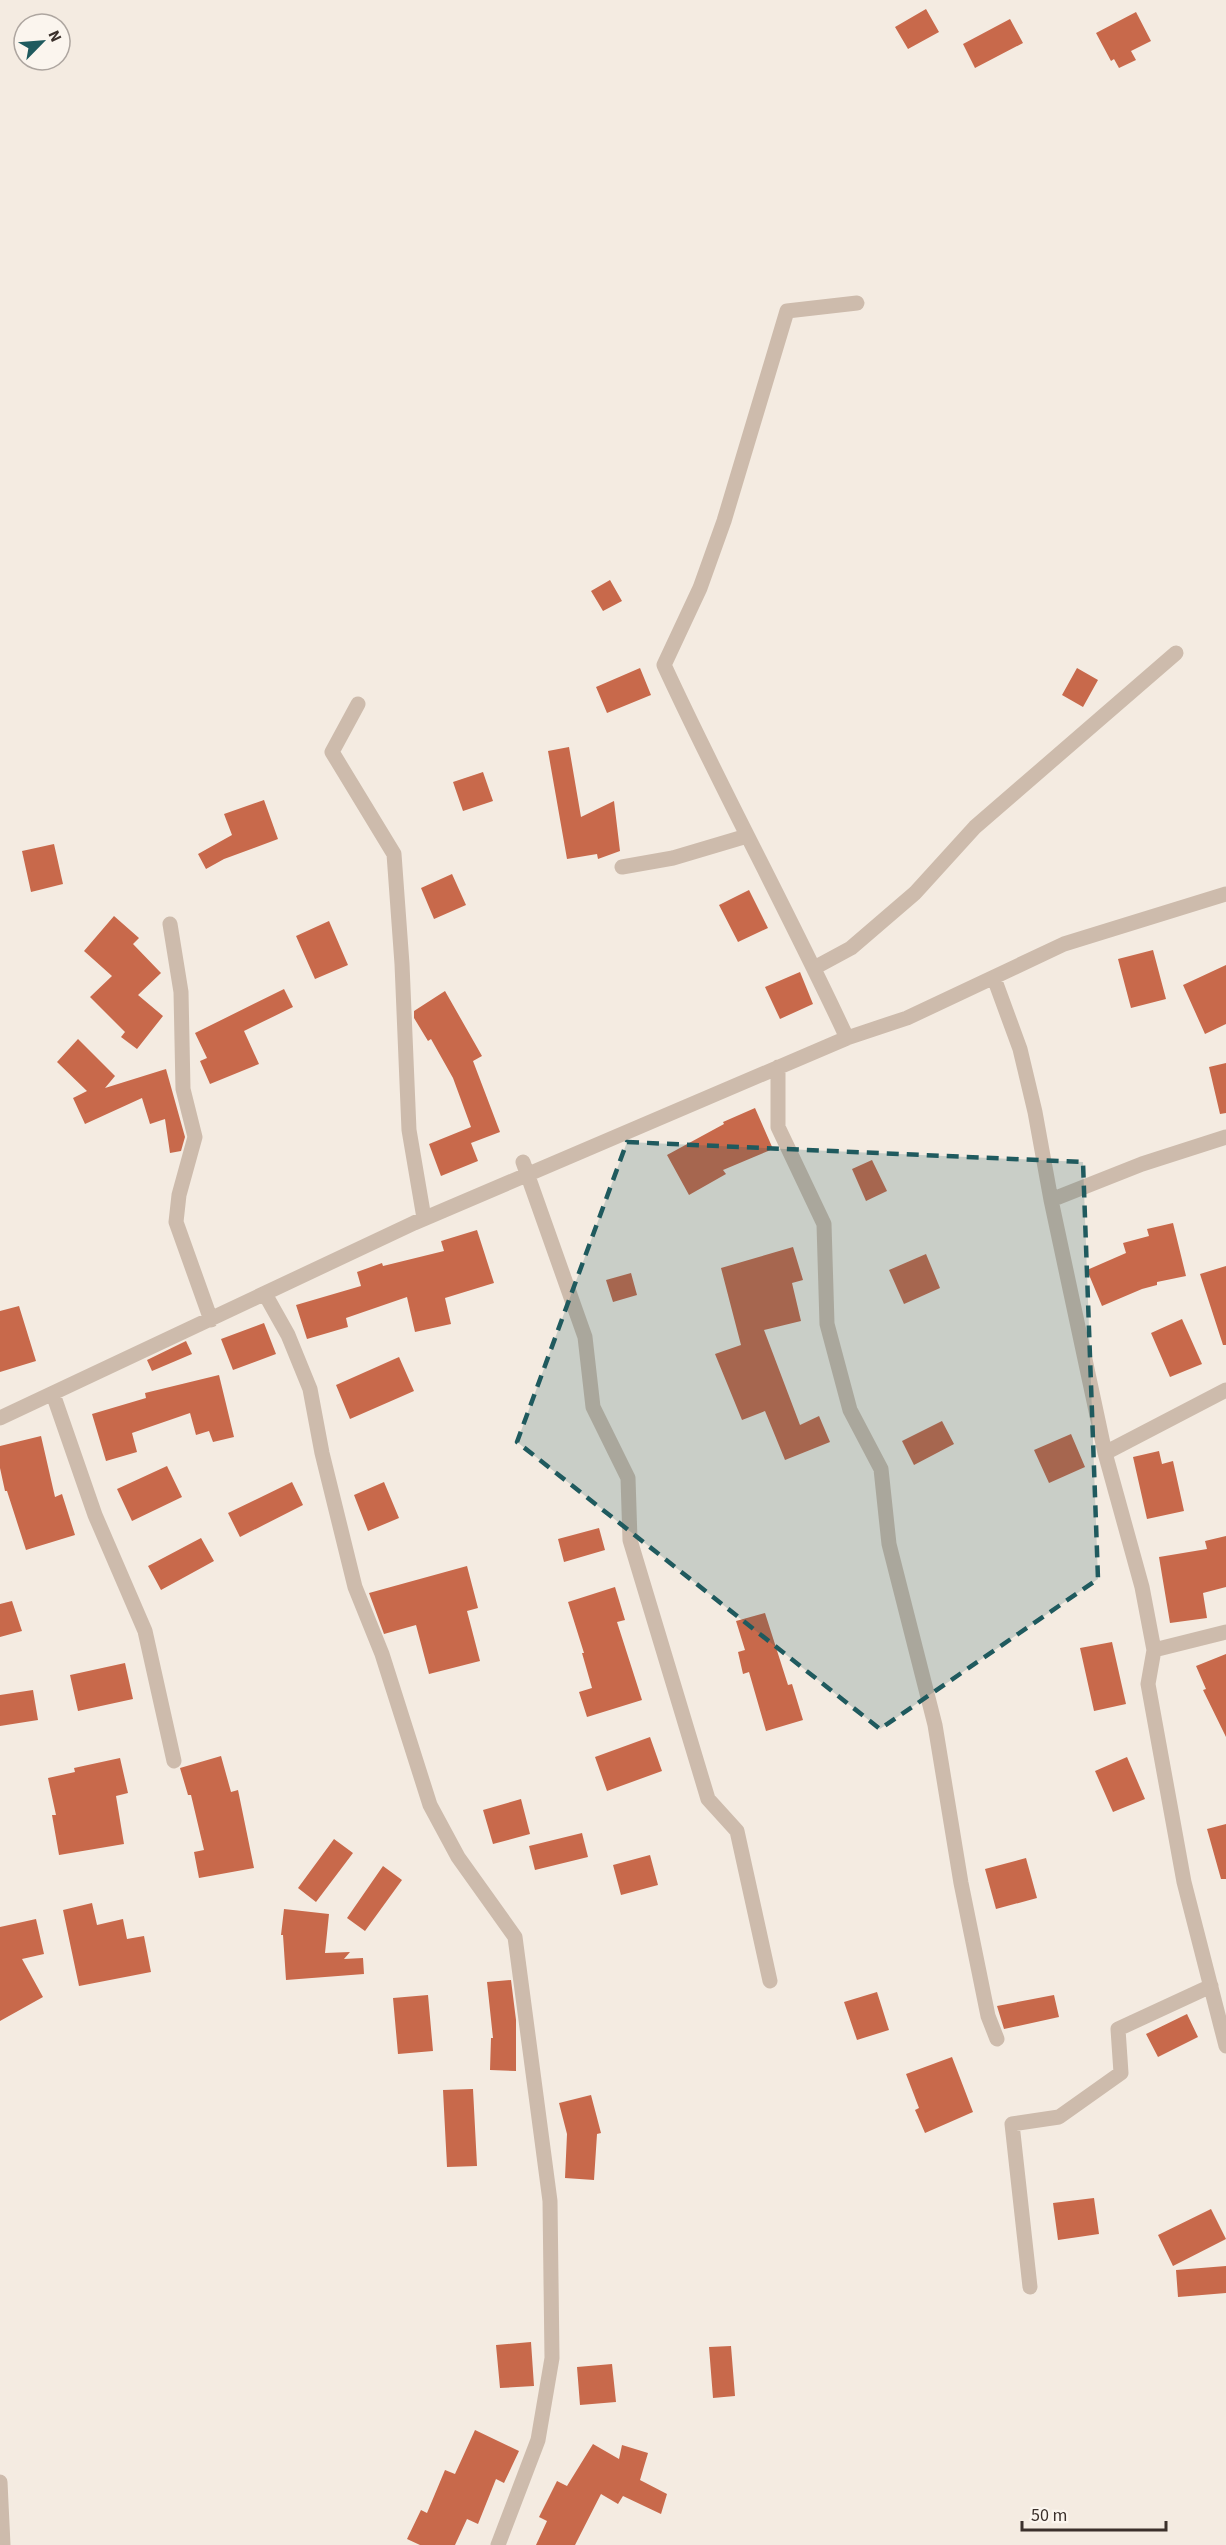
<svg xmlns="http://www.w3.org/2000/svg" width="1226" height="2545" viewBox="0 0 1226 2545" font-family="'Source Sans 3',sans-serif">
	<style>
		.building { fill: #c8694b }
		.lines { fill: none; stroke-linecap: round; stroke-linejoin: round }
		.minor { stroke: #cdbbac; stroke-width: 15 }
		.marked { fill: #1f5a5e; fill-opacity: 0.2; stroke: #1f5a5e; stroke-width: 4.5; stroke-dasharray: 12 8; stroke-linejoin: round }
	</style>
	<rect width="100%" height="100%" fill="#f4ebe1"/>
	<path class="building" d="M926,9L939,32L908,49L895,27Z
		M1136,12L1151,41L1131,51L1136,60L1119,68L1114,59L1111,61L1096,33Z
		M1010,19L1023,43L975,68L963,44Z
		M610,580L622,601L603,611L591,591Z
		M640,668L651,695L607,713L596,687Z
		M1077,668L1098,680L1083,707L1062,695Z
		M569,747L581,817L614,801L620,851L598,859L597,854L567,859L548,751Z
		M483,772L493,801L463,811L453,782Z
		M264,800L278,839L224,859L206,869L198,854L232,835L224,814Z
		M54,844L63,884L31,892L22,851Z
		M452,874L466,905L434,919L421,888Z
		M749,890L768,928L738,942L719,905Z
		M114,916L139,938L133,944L161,973L138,995L163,1016L137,1049L121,1037L125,1032L90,997L112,976L84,951Z
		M329,921L348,965L315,979L296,936Z
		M1153,950L1166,999L1131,1008L1118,959Z
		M1226,965V1024L1205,1034L1183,985Z
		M800,972L813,1004L780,1019L765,987Z
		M284,989L293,1007L244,1031L259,1064L210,1084L200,1061L207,1058L195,1033Z
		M445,991L482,1056L473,1061L500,1132L471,1143L478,1161L441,1176L429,1144L471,1127L453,1078L431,1039L428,1041L414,1018V1011Z
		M78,1039L115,1076L105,1088L166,1069L185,1137L181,1151L170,1153L165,1119L150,1124L142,1098L85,1124L73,1098L87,1091L57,1062Z
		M1226,1063V1113L1220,1114L1209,1067Z
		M755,1108L773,1149L723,1170L726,1174L689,1195L667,1155L724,1124L723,1122Z
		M872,1160L887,1191L866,1201L852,1169Z
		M1173,1223L1186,1276L1157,1282V1285L1142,1289L1102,1306L1087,1270L1126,1253L1123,1243L1149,1236L1147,1229Z
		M477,1230L494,1283L445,1298L451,1324L415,1332L407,1297L346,1318L348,1327L307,1339L296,1305L361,1286L357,1272L382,1263L383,1266L444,1251L441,1241Z
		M793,1247L803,1280L792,1283L801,1321L764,1330L800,1425L819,1416L830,1442L785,1460L765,1411L742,1420L715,1354L741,1345L721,1268Z
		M926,1254L940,1288L904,1304L889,1270Z
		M1226,1266V1345H1223L1200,1274Z
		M631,1273L637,1295L613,1302L606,1280Z
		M19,1306L36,1361L0,1372V1311Z
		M1182,1319L1202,1364L1170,1377L1151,1333Z
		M264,1323L276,1354L233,1370L221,1339Z
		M186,1341L192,1354L152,1371L147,1360Z
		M399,1357L414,1391L350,1419L336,1385Z
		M219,1375L234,1437L213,1442L209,1431L196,1435L190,1413L132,1433L137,1452L106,1461L92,1414L146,1398L145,1393Z
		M942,1421L954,1444L914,1465L902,1441Z
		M1071,1434L1085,1467L1049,1483L1034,1450Z
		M41,1436L55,1497L62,1494L75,1535L26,1550L7,1491H5L0,1468V1446Z
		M1159,1451L1162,1464L1173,1461L1184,1511L1147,1519L1133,1457Z
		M167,1466L182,1497L132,1521L117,1489Z
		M292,1482L303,1505L240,1537L228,1513Z
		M384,1482L399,1518L368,1531L354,1495Z
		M599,1528L605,1550L564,1562L558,1539Z
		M1226,1536V1587L1203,1593L1207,1618L1170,1623L1159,1557L1207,1549L1205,1541Z
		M201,1538L214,1561L161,1590L148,1566Z
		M467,1566L478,1608L467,1611L480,1661L429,1674L416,1625L384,1634L369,1593Z
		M615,1587L625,1620L617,1622L642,1700L587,1717L579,1692L592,1688L582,1653H584L568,1602Z
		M12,1601L22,1631L0,1637V1604Z
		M765,1613L788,1685L792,1684L803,1720L766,1731L749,1672L743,1674L738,1652L745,1650L736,1621Z
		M1112,1642L1126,1704L1094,1711L1080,1648Z
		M1226,1654V1737L1203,1690L1206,1689L1196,1666Z
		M125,1663L133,1699L78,1711L70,1675Z
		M33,1690L38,1720L0,1726V1695Z
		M650,1737L662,1771L607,1791L595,1757Z
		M221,1756L231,1792L238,1790L254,1868L199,1878L194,1852L204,1850L191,1795H188L180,1768Z
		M1127,1757L1145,1799L1113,1812L1095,1771Z
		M120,1758L128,1793L116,1796L124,1844L59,1855L52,1815H56L48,1778L75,1772L74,1768Z
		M521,1799L530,1834L493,1844L483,1810Z
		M1226,1824V1879H1221L1207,1829Z
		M582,1833L588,1857L535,1870L529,1846Z
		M334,1839L353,1853L316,1902L298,1888Z
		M650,1855L658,1885L621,1895L613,1865Z
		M1026,1858L1037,1898L996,1909L985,1869Z
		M383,1866L402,1880L365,1931L347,1918Z
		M92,1903L97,1925L123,1919L127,1939L144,1936L151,1972L79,1986L63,1910Z
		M284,1909L329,1914L325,1953L350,1952L344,1959L363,1958L364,1974L286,1980L283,1935H281Z
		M36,1919L44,1954L22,1959L43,1997L0,2021V1927Z
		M511,1980L516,2020V2071L490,2070L491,2038H493L487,1982Z
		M877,1992L889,2030L857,2040L844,2002Z
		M428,1995L433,2051L398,2054L393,1998Z
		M1054,1995L1059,2017L1004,2029L997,2006Z
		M1187,2014L1198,2037L1158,2057L1146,2034Z
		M952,2057L973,2112L925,2133L915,2110L919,2108L906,2074Z
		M473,2089L477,2166L447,2167L443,2090Z
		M591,2095L601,2133L597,2134L594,2180L565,2178L567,2134L559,2103Z
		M1094,2198L1099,2234L1058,2240L1053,2203Z
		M1211,2209L1226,2239L1173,2266L1158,2235Z
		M1226,2266V2293L1178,2297L1176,2270Z
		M531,2342L534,2386L500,2388L496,2345Z
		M731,2346L735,2396L713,2398L709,2347Z
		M612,2364L616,2402L580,2405L577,2367Z
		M475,2430L519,2451L504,2483L496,2479L478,2524L467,2519L455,2545H420L407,2539L421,2510L427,2513L445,2470L455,2474Z
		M593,2444L619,2459L622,2445L648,2453L640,2480L667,2494L661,2514L623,2496L618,2504L601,2494L575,2545H536L547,2521L539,2517L557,2481L567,2486Z"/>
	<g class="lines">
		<path class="minor" d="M358,704L332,752L394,854L402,964L409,1130L424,1218
			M622,867L673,858L747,836
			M170,924L181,992L183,1089L195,1137L179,1195L176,1222L211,1320
			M814,968L851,948L915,893L975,827L1176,653
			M994,978L1020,1049L1035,1112L1051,1200L1142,1164L1226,1137
			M847,1038C789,913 722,791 664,665L700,588L724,521L787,311L857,303
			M778,1067V1127L824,1224L827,1324L850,1410L881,1469L889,1544L935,1725L961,1883L988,2016L997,2039
			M523,1162L585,1337L593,1407L628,1478L630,1540L708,1799L737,1831L770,1981
			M1051,1200L1105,1453L1226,1390
			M265,1294L288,1335L310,1389L322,1453L355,1587L382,1654L430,1805L458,1857L515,1937L550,2201L552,2358L538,2440L498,2545
			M53,1394L95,1515L145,1631L174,1761
			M0,1418L414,1223L847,1038L907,1018L1064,944L1226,894
			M1105,1453L1142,1587L1154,1650L1226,1632
			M1154,1650L1148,1684L1184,1882L1226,2046
			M1030,2287L1012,2124L1059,2117L1121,2073L1118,2029L1211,1986
			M0,2482L3,2545"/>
	</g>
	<path class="marked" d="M627,1142L1083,1162L1098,1579L880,1729L517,1442Z"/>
	<g transform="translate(42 42) rotate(65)"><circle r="28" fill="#fbf5ee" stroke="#aea6a0" stroke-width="1.5"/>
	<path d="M0-4.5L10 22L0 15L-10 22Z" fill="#1f5a5e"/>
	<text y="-9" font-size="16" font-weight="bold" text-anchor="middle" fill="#3b302b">N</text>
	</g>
	<path d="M1022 2521v9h144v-9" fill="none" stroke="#3b302b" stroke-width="3"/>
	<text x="1031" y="2521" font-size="18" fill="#3b302b" stroke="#fbf5ee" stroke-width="4.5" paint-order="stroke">50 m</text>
</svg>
